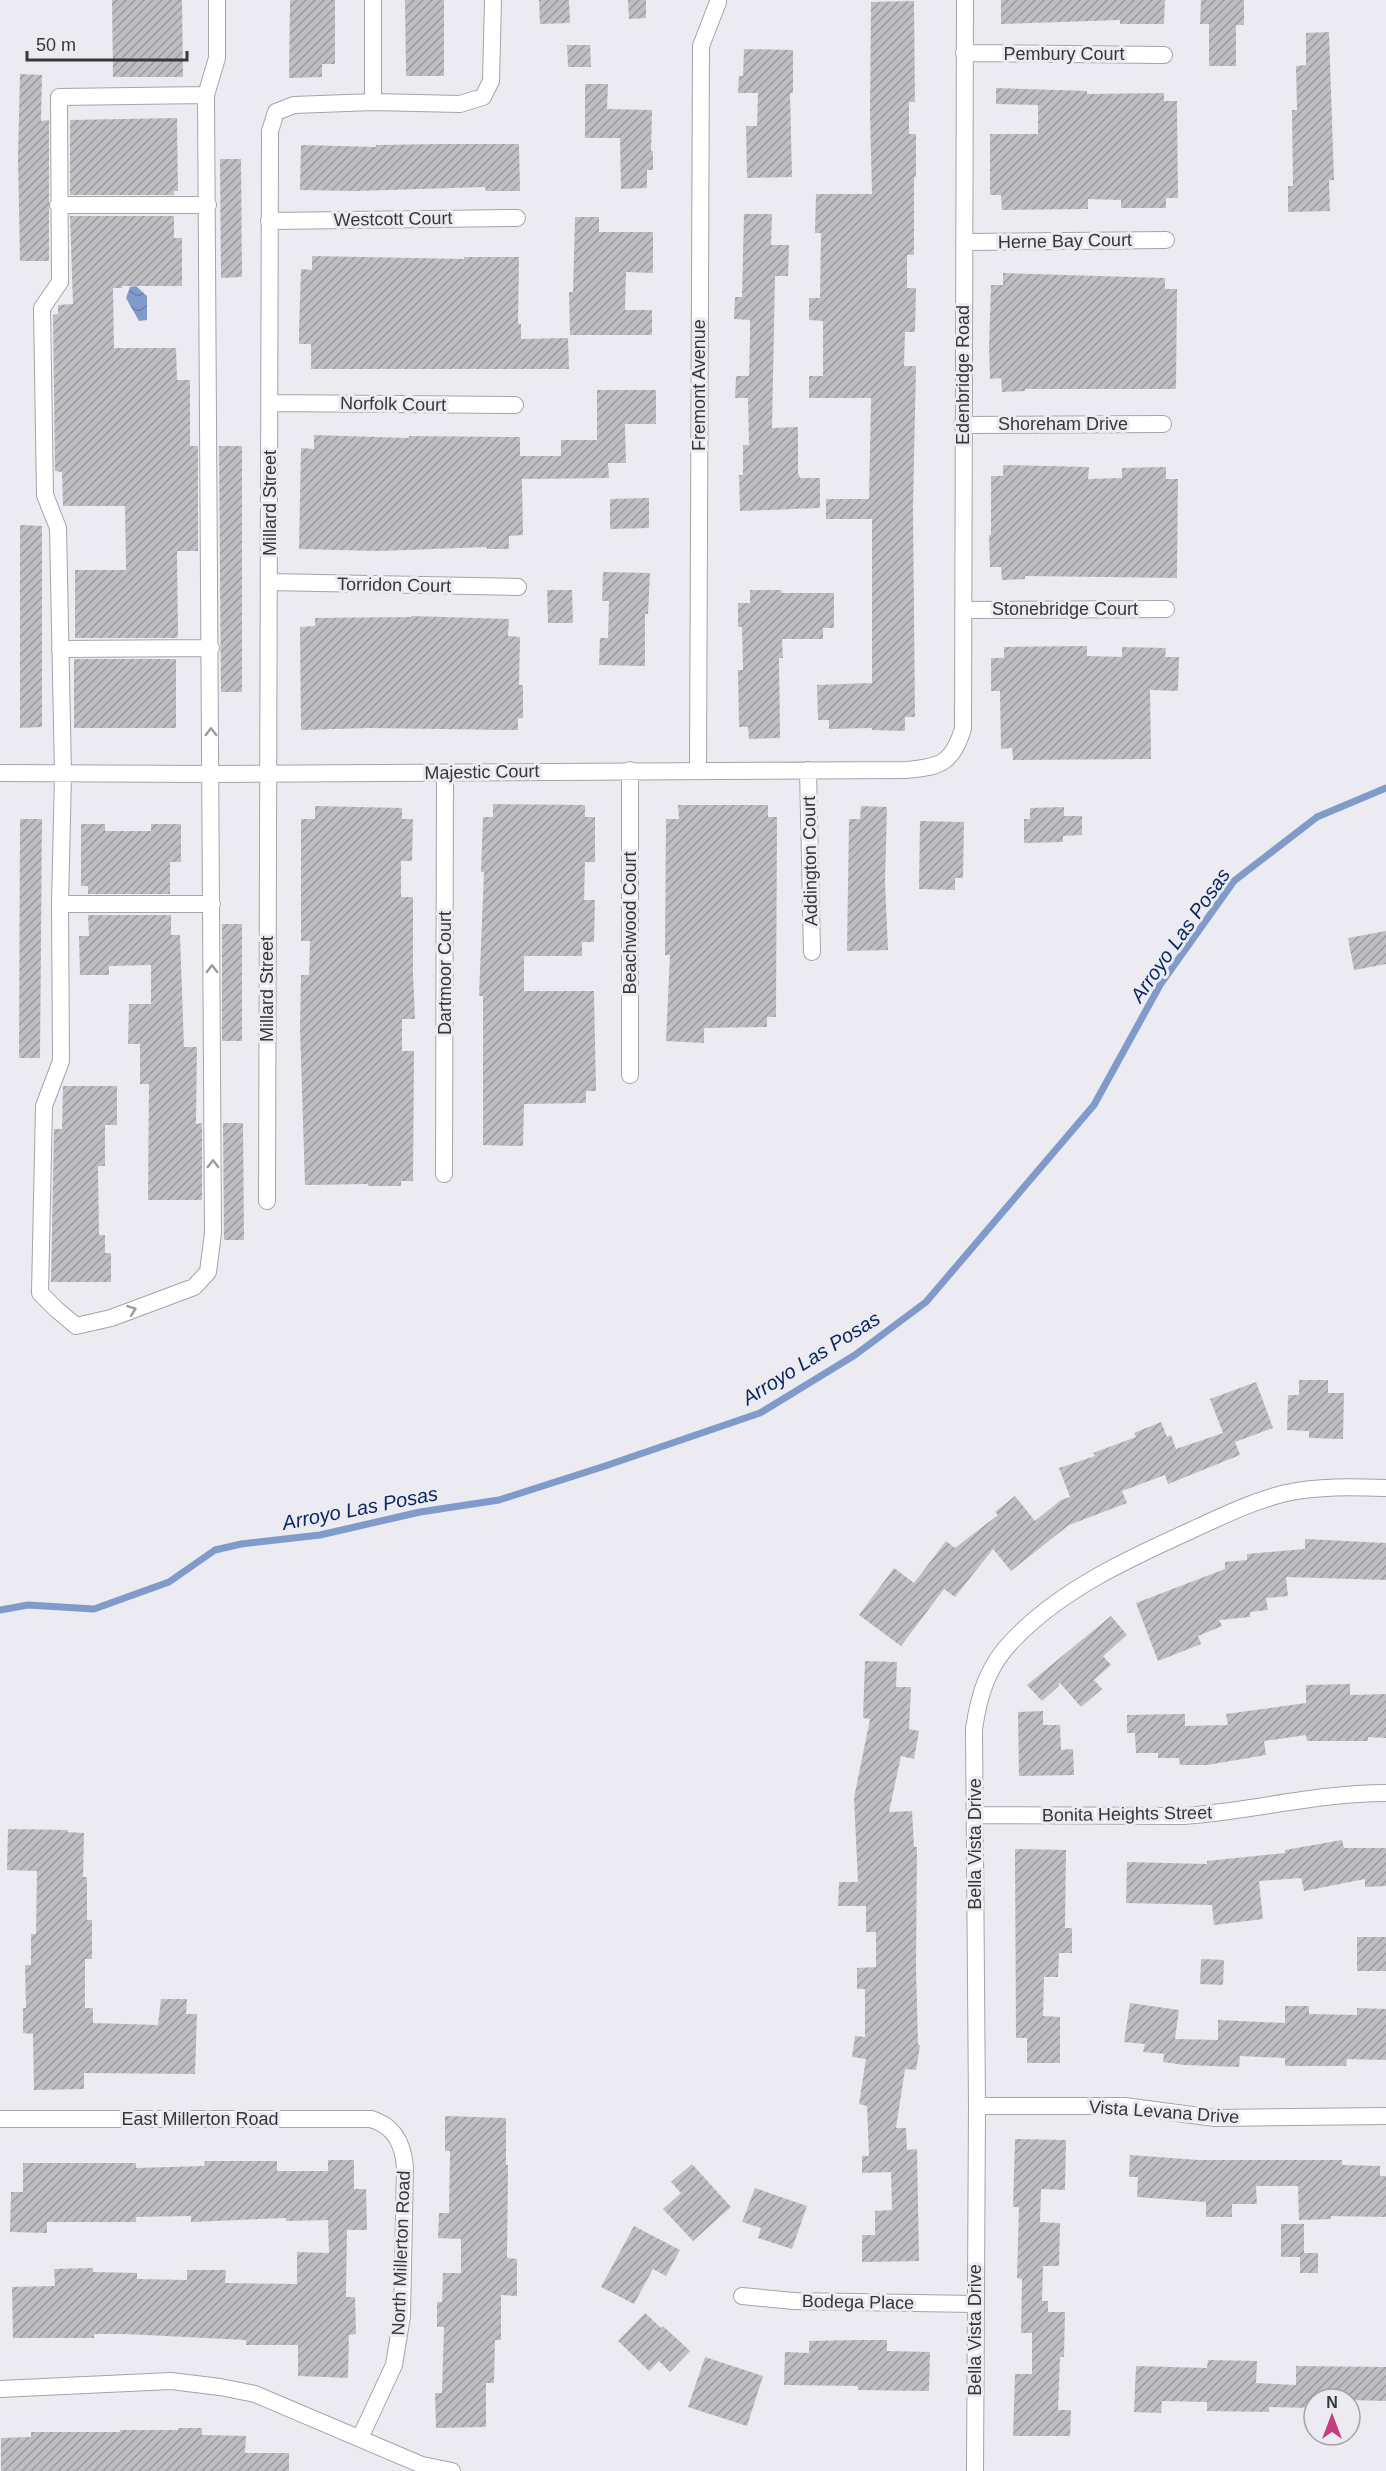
<svg xmlns="http://www.w3.org/2000/svg" width="1386" height="2471" viewBox="0 0 1386 2471" font-family="Helvetica,sans-serif">
	<style>
		.water { fill: url(#water-waves) }
		.lines { fill: none; stroke-linecap: round; stroke-linejoin: round }
		.stream { stroke: #809bca; stroke-width: 7 }
		.building { fill: url(#building-hatch) }
		.minor-casing { stroke: #a4a4a9; stroke-width: 18 }
		.minor { stroke: #fff; stroke-width: 16 }
		.oneway { stroke: #9b9b9c }
		.labels { text-anchor: middle; stroke-width: 6; stroke-linejoin: round; paint-order: stroke }
		.street-label { font-size: 18px; fill: #37373a; stroke: #ebebf1 }
		.water-label { font-size: 20px; font-style: italic; fill: #0a2860; stroke: #ebebf1 }
	</style>
	<defs>
		<pattern id="water-waves" width="16" height="10" patternUnits="userSpaceOnUse" patternTransform="scale(1.5)"><rect width="16" height="10" fill="#809bca"/><path d="M0 5q4-4 8 0t8 0" fill="none" stroke="#6a7fa5"/></pattern>
		<pattern id="building-hatch" width="6" height="6" patternUnits="userSpaceOnUse" patternTransform="scale(1.5)"><rect width="6" height="6" fill="#bebec3"/><path d="M-1 1l2-2M0 6l6-6M5 7l2-2" fill="none" stroke="#9b9b9f"/></pattern>
	</defs>
	<rect width="100%" height="100%" fill="#ebebf1"/>
	<path class="water" d="M136,286L147,296V320L139,321L126,298L130,287Z"/>
	<g class="lines">
		<path class="stream" d="M0,1610L28,1605L94,1609L169,1582L215,1550L241,1544L320,1535L420,1512L499,1500L605,1466L760,1413L855,1355L926,1302L1094,1105L1160,985L1234,881L1317,817L1386,788"/>
	</g>
	<path class="building" d="M112,0H182L183,77H113Z
		M290,0H335V64H322V77L289,78Z
		M405,0H444V76H406Z
		M539,0H569L570,23L540,24Z
		M628,0H646V18L629,19Z
		M1001,0H1165L1164,24H1120V20L1001,24Z
		M1201,0H1244V25H1236V66H1209V24H1200Z
		M914,1L915,102H909V134H916V177H914V255H907V288H916L915,332H905L904,366H916L913,507L915,717H905V731L872,730V728L829,729V720H818L817,685L872,683V519H826V499H869L871,398H809V376H823V321L809,320V298H820L821,233H815L816,194H872L870,114L871,2Z
		M1329,32L1334,180H1329L1330,211L1288,212V186H1293L1292,110H1297L1296,66L1306,65V33Z
		M567,45H590L591,67H568Z
		M744,49L793,50V93H790L792,177L747,178L746,126H757L758,93H738L739,76H743Z
		M20,74L42,75L41,121L49,120V261H20L18,157Z
		M585,84H608L607,109L652,110L651,151H653V170H647V188L621,189L620,138H585Z
		M996,88L1087,91V94L1164,93V101H1177L1178,198H1166V208H1121V200L1088,199V209L1002,210L1001,195H990V134H1038V105L996,104Z
		M177,118L178,191H174V195H70V120Z
		M443,144H519L520,191H486L485,187L356,191L300,190L301,145L376,147V145Z
		M220,159H241L242,277L221,278Z
		M744,214H772L771,245H789L788,276H775L772,428L798,427V473L800,478H820V508L740,511L739,475H743V445H749L748,398H735L736,376H749L750,333V320L734,319L735,297H742Z
		M70,216H174V238H182V286H122V288H113L114,348H176L177,380H190V446H198V551H177L178,636L176,638H75V570H126L125,506H63L62,472L55,471L53,315L58,314V305L73,304Z
		M575,217H599V232H653V273L626,272L625,310H652V335H570L569,292H573Z
		M312,256L464,259V257H519L518,324H521V339L568,338L569,369H311V344H299V329L301,269L312,270Z
		M1003,273L1165,278V289H1177L1176,389H1025V391L1002,392L1001,378L990,379L989,347L991,285H1003Z
		M597,390H656V424H625L626,463H608L609,478L522,479L523,535L509,536V549H487L486,547L379,551L299,549L301,448L314,449V435L409,438V436L520,437V456H561V440H597Z
		M219,446H242V692H221Z
		M1003,465L1089,467L1088,479L1122,478V468L1166,467V479H1178L1177,578L1025,576V579L1002,580L1001,567H990L989,535H991V476H1003Z
		M649,498V528L610,529V499Z
		M20,525L42,526V727L20,728Z
		M603,572L650,573L648,614H645V666L599,665L600,638H608L609,601H602Z
		M547,590H572L573,623H548Z
		M750,590H781L782,593H834V628H823V639H782L783,658H779L780,738L749,739L748,727H739L738,670H743L742,627H738V603H750Z
		M411,616L509,619L508,636L520,637L519,685H523V718H518V730L369,728L301,730L300,627L315,626V618L411,617Z
		M1087,646V656L1122,657V647L1166,648L1165,657H1179L1178,691L1150,690L1151,759L1013,760L1012,748L1001,749L1000,691H991V658H1004V647Z
		M74,659H176V728H74Z
		M493,804L585,805V817H595V862H585L584,900H595L594,942H582V956H524V991H594L596,1091H586V1103L524,1104L523,1146L483,1145V996H479L484,872H481L483,817H493Z
		M678,805H768V817H777L776,1017H767V1027L704,1028V1043L666,1041L670,955H665L666,819H679Z
		M315,806L402,808V819H413L412,861H401V897H413V974L415,1019H402V1051H414L413,1181H401V1186H368V1184L305,1185L300,1028L301,975H309L310,941H301V819H315Z
		M861,806L887,807L885,882L888,950L847,951L849,819H860Z
		M1064,807V816H1082V835L1063,836V842L1024,843V819H1030V808Z
		M20,819H42L40,1058H19Z
		M920,821L964,822L963,878H955V890L919,889Z
		M81,824H105V831H151V824H181V862H170V894H88V886H81Z
		M88,915H171V935H180L184,1047H197L196,1124L202,1123V1200H148L149,1084H140V1044H128L129,1004H151V965L109,966V975H80L79,936H89Z
		M222,924H242V1041H222Z
		M1386,931V964L1354,970L1348,938Z
		M63,1086H117V1125H105V1166H98L99,1235H105V1253H111V1282H51L54,1129H62Z
		M223,1123H243L244,1240H224Z
		M1299,1380H1328V1393H1344L1343,1439L1309,1438V1431L1287,1430L1288,1395H1299Z
		M1256,1382L1273,1428L1235,1442L1240,1455L1168,1484L1165,1475L1122,1491L1127,1503L1069,1525L1011,1571L993,1549L955,1597L944,1589L901,1646L859,1615L894,1568L914,1583L946,1541L955,1548L998,1515L995,1512L1015,1496L1035,1521L1061,1500L1070,1497L1059,1468L1095,1456L1093,1453L1136,1437L1134,1433L1161,1422L1167,1437L1171,1435L1176,1449L1223,1433L1210,1399Z
		M1305,1539L1386,1543V1580L1286,1577L1288,1596L1266,1598L1268,1610L1250,1612V1617L1219,1620L1222,1626L1198,1636L1201,1644L1158,1661L1136,1603L1225,1569V1562L1247,1560V1554L1305,1549Z
		M1111,1616L1127,1635L1103,1656L1111,1665L1094,1680L1102,1689L1081,1707L1059,1682V1686L1042,1701L1027,1685Z
		M865,1661L897,1662L896,1687H911L909,1729L919,1731L914,1759L901,1756L889,1812L912,1811L914,1847H917L916,1967L918,2045H920L916,2070L905,2069L896,2128H906L907,2150L917,2149L919,2261L862,2262V2235H875V2211L892,2210L891,2172L862,2173V2156H869L867,2106L859,2104L866,2059L852,2057L855,2036L865,2037V1989H857V1968L876,1967V1932H866V1906H838L839,1882H858L854,1798L870,1719L863,1718Z
		M1350,1684V1695L1386,1694V1738L1368,1737V1741H1307L1306,1735L1264,1741L1266,1755L1207,1765H1180L1179,1758H1158V1753H1136L1135,1733H1127V1715L1185,1714V1726L1228,1725L1226,1714L1306,1703V1685Z
		M1043,1711V1725H1060L1061,1750L1073,1749L1074,1775L1019,1776L1018,1712Z
		M8,1829L68,1830L67,1832L84,1833L83,1877H87V1920H92V1959H85V2008H93V2023L158,2025L161,1999H187L186,2014H197L195,2074L84,2073V2089L34,2090L33,2034L23,2033V2008H26L25,1965H31V1934H36L37,1871L7,1870Z
		M1342,1840L1344,1848H1386V1886L1365,1887V1879L1304,1891L1301,1878L1259,1881L1263,1919L1214,1925L1212,1905L1126,1903L1127,1862L1207,1864V1861L1285,1853V1850Z
		M1015,1849L1066,1850L1065,1928H1072V1953H1059L1058,1977H1044L1043,2016L1060,2017V2063H1027V2038H1016Z
		M1357,1937H1386V1971H1357Z
		M1201,1959L1224,1960L1223,1985L1200,1984Z
		M1130,2003L1179,2010L1175,2039L1218,2040V2020L1285,2023V2006H1309V2014L1357,2015V2008L1386,2009V2060L1347,2059L1346,2066H1285V2058L1240,2056L1239,2067L1185,2065L1163,2062L1164,2054L1143,2052L1145,2044L1124,2042Z
		M445,2116L506,2118V2165H508L507,2258L517,2259V2296L501,2295V2340H495L494,2383H486V2427L436,2428L435,2393H442L444,2327H437V2302H442L443,2273H461V2239L438,2238L439,2213H449L450,2151H445Z
		M1015,2139L1066,2140L1065,2190L1041,2189L1040,2222L1060,2223L1059,2266H1043L1042,2301H1048V2312H1065L1064,2357H1060L1058,2410H1071L1070,2436H1013L1015,2374H1032V2333H1021L1022,2279L1017,2278L1019,2207H1013Z
		M1130,2155L1199,2160H1342V2165L1380,2166V2176H1386V2217L1331,2216V2219L1299,2220L1298,2186H1256L1257,2204H1232V2217H1206V2202L1137,2197L1138,2177H1129Z
		M328,2160H354V2189H366L367,2230H347L346,2297H355L356,2334L349,2335L348,2378L298,2376V2345H246V2340L126,2334H94V2338H13L12,2287L55,2286L54,2269L93,2268V2272L137,2273V2279L187,2280V2270H226L225,2283L297,2284V2252L329,2253L328,2220L286,2221V2218L191,2222V2216L136,2217V2222H47V2233L10,2232L11,2192H23V2163H136V2168L204,2166L205,2161H277V2171H328Z
		M692,2164L731,2207L693,2241L663,2209L681,2193L671,2182Z
		M755,2188L807,2206L792,2249L758,2238L761,2228L742,2222Z
		M1281,2224H1304V2253H1318V2273H1300V2257H1281Z
		M634,2226L680,2250L666,2276L653,2269L634,2304L601,2287Z
		M645,2313L661,2328L663,2326L690,2351L670,2372L659,2361L649,2371L618,2341Z
		M858,2340H887V2351L930,2352L929,2391L858,2390V2386L784,2385L785,2352L809,2353V2341Z
		M705,2357L763,2376L747,2426L688,2407Z
		M1208,2360L1257,2361L1256,2383L1296,2385V2366L1386,2367V2401L1314,2399V2408L1269,2407V2412L1207,2411V2402L1162,2401L1161,2413L1134,2412L1136,2366L1207,2368Z
		M178,2428H202V2435L246,2436L245,2453H289V2471H1V2438L31,2437V2432H120V2430H178Z"/>
	<g class="lines">
		<defs>
			<path id="minor" d="M373,0V102
				M964,53L1164,55
				M206,95L59,97L60,282L42,308L45,495L58,528L63,774L60,904L61,1061L44,1106L40,1293L56,1309L76,1326L111,1318L194,1287L208,1272L213,1233L206,95L217,58V0
				M58,205H208
				M269,221L517,218
				M964,242L1166,240
				M271,403L515,405
				M962,425L1163,424
				M269,582L518,587
				M964,610L1166,609
				M60,649L211,648
				M630,770V1075
				M808,770L812,952
				M698,771L701,46L718,2
				M0,773L211,774L906,770C940,767 952,764 963,729L965,0
				M60,904H212
				M444,1174L445,773
				M267,1201L270,131L276,112L294,105L373,102L460,104L483,97L491,81L493,0
				M975,1815L1184,1816C1252,1811 1318,1793 1386,1793
				M977,2106H1124L1215,2118L1386,2116
				M0,2119H371C395,2126 403,2144 405,2167L402,2316L394,2365L360,2438
				M742,2296L794,2301L974,2304
				M0,2389L171,2381L220,2387L255,2394L422,2465L452,2471
				M975,2471L977,2106L974,1729C979,1694 988,1665 1014,1639C1062,1589 1130,1558 1192,1530C1222,1516 1253,1501 1286,1493C1319,1486 1352,1487 1386,1488"/>
		</defs>
		<use href="#minor" class="minor-casing"/>
		<use href="#minor" class="minor"/>
	</g>
	<defs><path id="oneway-chevron" d="M-2-3.5L2.5 0L-2 3.5" fill="none" stroke-width="1.6" stroke-linecap="round" stroke-linejoin="round" transform="scale(1.5)"/></defs>
	<g class="oneway">
		<use href="#oneway-chevron" transform="translate(211 732) rotate(-90)"/>
		<use href="#oneway-chevron" transform="translate(212 969) rotate(-90)"/>
		<use href="#oneway-chevron" transform="translate(213 1164) rotate(-90)"/>
		<use href="#oneway-chevron" transform="translate(132 1310) rotate(-20)"/>
	</g>
	<g class="labels">
		<g class="street-label">
			<text x="1064" y="60">Pembury Court</text>
			<text transform="translate(393 219) rotate(-1)" y="6">Westcott Court</text>
			<text transform="translate(1065 241) rotate(-1)" y="6">Herne Bay Court</text>
			<text transform="translate(963 375) rotate(-90)" y="6">Edenbridge Road</text>
			<text transform="translate(699 385) rotate(-90)" y="6">Fremont Avenue</text>
			<text transform="translate(393 404) rotate(1)" y="6">Norfolk Court</text>
			<text x="1063" y="430">Shoreham Drive</text>
			<text transform="translate(270 503) rotate(-90)" y="6">Millard Street</text>
			<text transform="translate(394 585) rotate(1)" y="6">Torridon Court</text>
			<text x="1065" y="615">Stonebridge Court</text>
			<text transform="translate(482 772) rotate(-1)" y="6">Majestic Court</text>
			<text transform="translate(810 861) rotate(-91)" y="6">Addington Court</text>
			<text transform="translate(630 923) rotate(-90)" y="6">Beachwood Court</text>
			<text transform="translate(445 973) rotate(-90)" y="6">Dartmoor Court</text>
			<text transform="translate(267 989) rotate(-90)" y="6">Millard Street</text>
			<text transform="translate(1127 1814) rotate(-1)" y="6">Bonita Heights Street</text>
			<text transform="translate(975 1844) rotate(-90)" y="6">Bella Vista Drive</text>
			<text transform="translate(1164 2112) rotate(4)" y="6">Vista Levana Drive</text>
			<text x="200" y="2125">East Millerton Road</text>
			<text transform="translate(401 2253) rotate(-88)" y="6">North Millerton Road</text>
			<text transform="translate(858 2302) rotate(1)" y="6">Bodega Place</text>
			<text transform="translate(975 2330) rotate(-90)" y="6">Bella Vista Drive</text>
		</g>
		<g class="water-label">
			<text transform="translate(1180 935) rotate(-55)" y="7">Arroyo Las Posas</text>
			<text transform="translate(811 1358) rotate(-32)" y="7">Arroyo Las Posas</text>
			<text transform="translate(360 1508) rotate(-11)" y="7">Arroyo Las Posas</text>
		</g>
	</g>
	<g transform="translate(1332 2417)"><circle r="28" fill="#ebebf1" stroke="#a3a3a8" stroke-width="1.5"/>
	<path d="M0-4.5L10 22L0 15L-10 22Z" fill="#c53f80"/>
	<text y="-9" font-size="16" font-weight="bold" text-anchor="middle" fill="#37373a">N</text>
	</g>
	<path d="M27 51v9h160v-9" fill="none" stroke="#37373a" stroke-width="3"/>
	<text x="36" y="51" font-size="18" fill="#37373a" stroke="#ebebf1" stroke-width="4.5" paint-order="stroke">50 m</text>
</svg>
